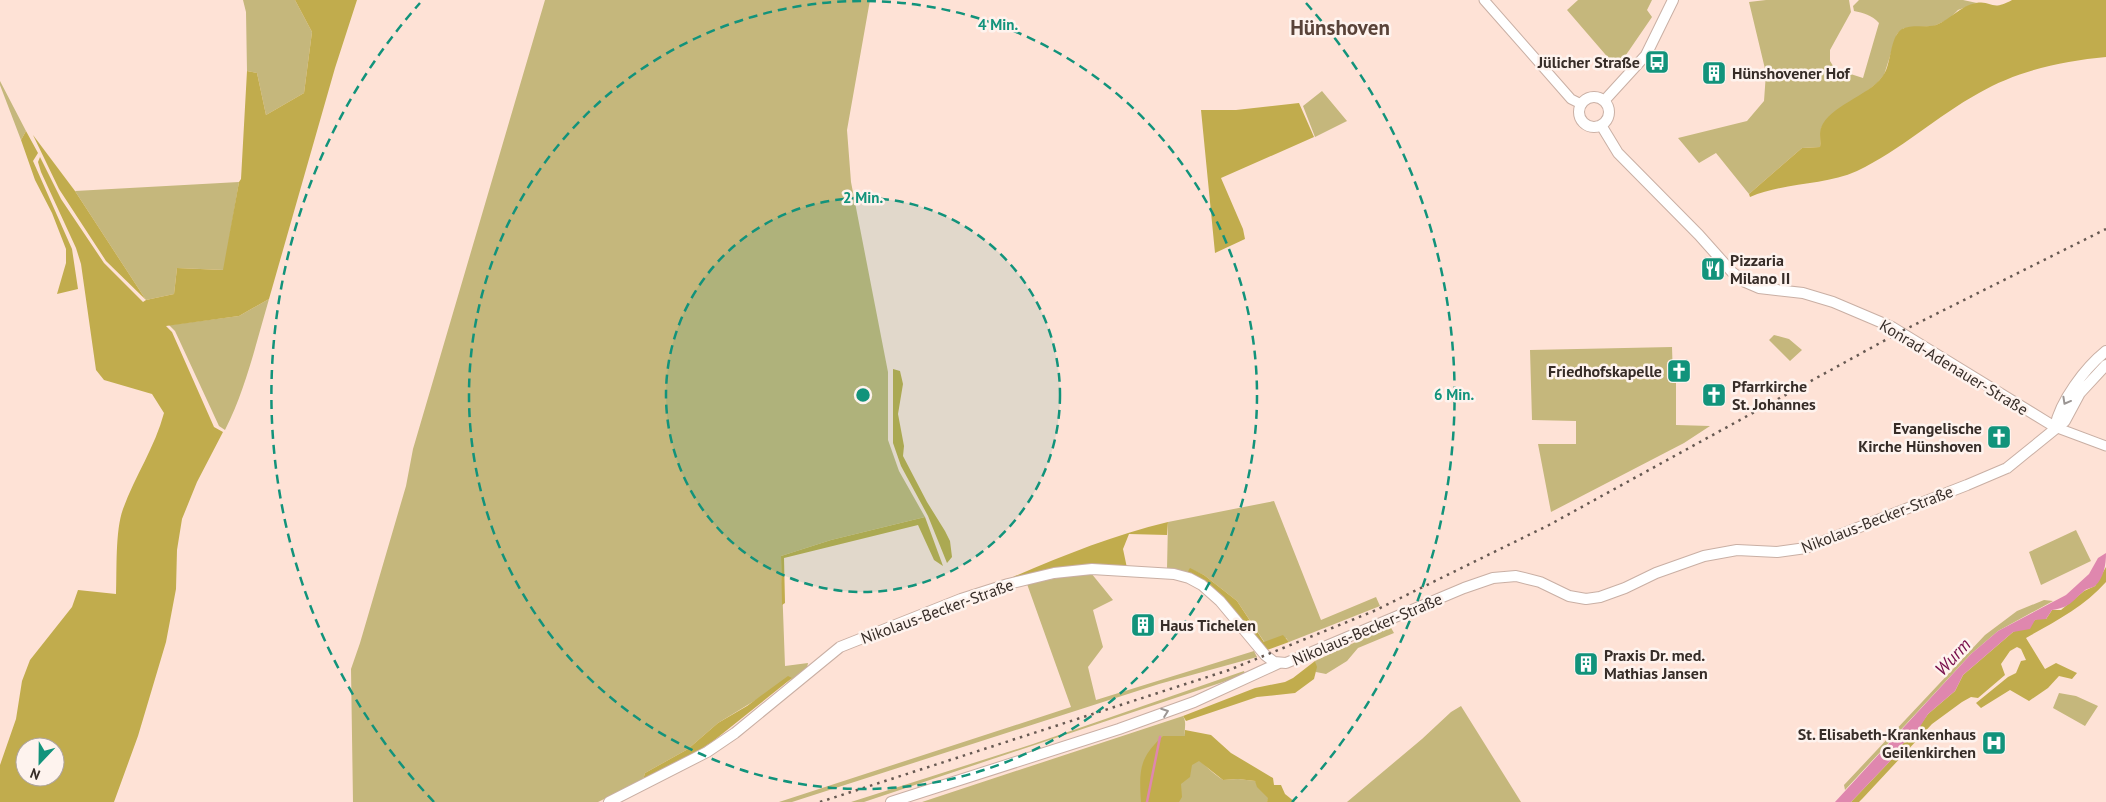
<svg xmlns="http://www.w3.org/2000/svg" width="2106" height="802" viewBox="0 0 2106 802" font-family="'PT Sans',sans-serif">
	<style>
		.green { fill: #c5b77c }
		.forest { fill: #c1ac4d; fill-rule: evenodd }
		.water { fill: #df87ae }
		.lines { fill: none; stroke-linecap: round; stroke-linejoin: round }
		.stream { stroke: #df87ae; stroke-width: 2.5 }
		.tertiary-casing { stroke: #c9afa4; stroke-width: 11 }
		.secondary-casing { stroke: #c9afa4; stroke-width: 12 }
		.tertiary { stroke: #fff; stroke-width: 9 }
		.secondary { stroke: #fff; stroke-width: 10 }
		.rail { stroke: #675952; stroke-width: 2.5; stroke-dasharray: 2.5 5; stroke-linecap: butt }
		.oneway { stroke: #9b9694 }
		.ring { fill: none; stroke: #12937b; stroke-width: 2.5; stroke-dasharray: 9 6 }
		.labels { text-anchor: middle; stroke-width: 5; stroke-linejoin: round; paint-order: stroke }
		.poi-label { font-size: 16px; font-weight: bold; fill: #372d28; stroke: #fef3ee; text-anchor: start }
		.street-label { font-size: 16px; fill: #372d28; stroke: #fef3ee }
		.water-label { font-size: 18px; font-style: italic; fill: #770d4a; stroke: #fef3ee }
		.district-label { font-size: 21px; font-weight: bold; fill: #594339; stroke: #fef3ee }
		.centre { fill: #12937b; stroke: #fef3ee; stroke-width: 2.5 }
		.ring-label { font-size: 15px; text-anchor: middle; font-weight: bold; fill: #12937b; stroke: #fef3ee; stroke-width: 5; stroke-linejoin: round; paint-order: stroke }
	</style>
	<rect width="100%" height="100%" fill="#fee2d6"/>
	<path class="green" d="M243,0H295L312,32L304,93L266,115L257,73L247,71L246,12Z
		M545,0H870L847,130L851,182L888,372V440L899,471L925,517L831,540L781,556L785,666L808,663L807,668L784,686L792,678L718,723L688,749L645,773L643,780L598,802H353L351,669L360,643L406,486L413,449Z
		M1578,0H1652L1647,10L1652,17L1617,68L1567,10Z
		M1766,0H1849L1851,12L1830,50V61L1835,69L1863,78L1879,23C1872,15 1863,13 1854,11L1853,6L1859,0H1963L1977,3L1958,10L1949,19L1934,26L1904,28L1897,34L1884,75L1877,83L1821,128L1820,147L1802,148L1749,194L1716,153L1699,163L1678,138L1747,121L1764,101L1766,73L1749,2Z
		M0,81L26,131L21,140L0,85Z
		M1322,91L1347,121L1315,137L1303,106Z
		M239,182L224,270L177,268L174,294L146,300L75,191Z
		M269,299C256,343 246,389 225,430L219,426L175,331L169,325L239,316Z
		M1774,335L1789,339L1802,350L1790,361L1769,340Z
		M1672,347L1673,378H1676V425L1710,426L1684,443L1551,512L1538,444H1576V421L1532,420L1530,350Z
		M1274,501L1321,620L1376,597L1380,606L1289,642L1286,638L1265,643L1237,601L1204,575L1190,569L1186,574L1167,569L1168,522Z
		M2076,530L2091,561L2041,585L2029,552Z
		M1091,573L1113,600L1093,610L1103,647L1088,667L1096,700L1254,651L1257,657L1159,684L792,802H779L1071,707L1027,584L1078,574Z
		M2044,600L2053,601L1998,631L1971,654L1845,790L1844,785L1985,635L2017,611Z
		M1390,626L1394,633L1358,648L1347,661L1326,674L1316,672L1315,661Z
		M1244,671L1245,674L1241,676L864,802H851L1033,744Z
		M2059,693L2076,696L2098,706L2085,726L2053,708Z
		M1461,706L1521,802H1347L1422,739L1451,712Z
		M1183,716C1187,723 1184,728 1185,735C1188,753 1210,771 1223,780L1238,779L1255,781L1269,798L1267,802H922Z"/>
	<path class="forest" d="M295,0H357L335,68L269,299L239,316L166,326L172,332L214,427L223,432L197,482L182,519L177,550L176,589L166,642L138,736L114,802H0V765L16,719L22,681L30,660L72,607L78,590L116,594C117,571 115,531 123,509C135,476 155,447 164,413L152,394L104,380L96,370L81,264L76,248L41,172L38,162L40,157L61,199L104,263L143,302L146,300L106,261L59,189L33,135L75,191L146,300L174,294L177,268L223,270L239,182L241,179L247,71L257,73L266,115L304,93L312,32ZM25,747H55V777H25Z
		M2012,0H2106V57C2062,61 2017,71 1979,93C1937,116 1901,150 1857,171C1824,186 1784,182 1750,197L1749,194L1802,148L1820,147C1821,142 1819,133 1821,128C1829,106 1868,96 1882,77C1892,66 1889,37 1902,29C1911,24 1926,28 1936,25C1951,19 1960,6 1976,3C1992,0 1991,12 2012,0Z
		M1299,103L1314,137L1221,178L1243,229L1245,239L1215,253L1201,110H1236Z
		M26,131L38,153L33,161L72,249L78,289L57,294L66,263V249L52,213L35,180L21,140Z
		M893,369L900,371L903,384L898,414L904,446L903,456L927,502L945,531L950,541L952,557L947,563L928,516L901,466L893,443Z
		M925,517L943,566L934,560L918,525L784,558L785,603L782,605L781,556L831,540Z
		M1168,522L1167,535L1129,534L1123,549L1127,568L1096,564L1080,565L1013,580V577C1064,555 1114,535 1168,522Z
		M2106,567V582C2084,607 2054,622 2026,638L2045,669L2056,663L2077,673L2072,679L2059,676L2048,688L2029,701L2010,690L1981,708L1976,703L2008,677L2016,673L2021,661L2026,660L2021,649L2017,647L2010,651L2001,664L2005,675L1978,698L1971,697L1962,702L1932,724L1863,798L1859,802H1851L1894,757L1900,746L1913,735L1928,714L1955,691L1963,675L2013,632L2037,619H2046L2052,610H2061L2084,591L2095,586Z
		M1190,568L1204,575L1237,601L1264,642L1283,635L1289,642L1267,650L1222,596L1204,583L1186,574Z
		M1315,661L1317,667L1314,679L1295,693L1257,697L1186,721L1183,716L1255,688L1285,682L1293,678Z
		M788,676L792,678L712,742L682,761L643,780L645,773L688,749L718,723L747,706Z
		M1185,730L1211,735L1231,753L1273,778L1274,785H1281L1285,794L1295,802H1267L1268,798L1257,787L1255,781L1238,779L1223,780L1199,761L1192,765L1190,777L1181,784L1182,797L1179,802H1141C1139,770 1139,758 1163,736H1185Z"/>
	<path class="water" d="M2106,553C2106,564 2104,578 2095,586C2092,588 2087,588 2084,591C2071,602 2071,607 2052,610L2046,619L2035,620L2030,629L2013,632L1963,675L1955,691L1928,714L1916,733L1900,746L1894,757L1851,802H1835L1971,654L1998,631L2066,595L2089,574L2098,558Z"/>
	<g class="lines">
		<path class="stream" d="M1147,802L1160,737"/>
		<defs>
			<path id="tertiary" d="M1484,0L1571,99L1581,104
				M2055,427L2106,446"/>
			<path id="secondary" d="M1579 112a15 15 0 1 1 30 0a15 15 0 1 1-30 0Z
				M1604,101L1646,55L1673,0
				M1601,125L1618,153L1699,235L1732,272L1745,282L1759,288L1803,293L1833,302L1892,327L2055,427
				M2055,427C2060,401 2085,368 2106,351
				M609,802L707,752L735,733L840,647L961,599L1008,584L1054,573L1092,569L1174,574L1189,578L1202,585L1220,601L1265,655L1274,662L1286,663L1464,588L1493,578L1516,576L1540,582L1569,596L1586,599L1600,597L1625,588L1656,573L1704,556L1737,550L1777,552L1806,548L1967,485L2007,468L2065,421L2080,393L2106,365
				M891,802L1119,729L1194,702L1279,663"/>
		</defs>
		<use href="#tertiary" class="tertiary-casing"/>
		<use href="#secondary" class="secondary-casing"/>
		<use href="#tertiary" class="tertiary"/>
		<use href="#secondary" class="secondary"/>
		<path class="rail" d="M820,802L1229,670L1374,611L1549,525L1900,332L2106,229"/>
	</g>
	<defs><path id="oneway-chevron" d="M-2-3.5L2.5 0L-2 3.5" fill="none" stroke-width="1.6" stroke-linecap="round" stroke-linejoin="round" transform="scale(1.25)"/></defs>
	<g class="oneway">
		<use href="#oneway-chevron" transform="translate(2066 401) rotate(119)"/>
		<use href="#oneway-chevron" transform="translate(1165 712) rotate(-20)"/>
	</g>
	<circle cx="863" cy="395" r="197" fill="#12937b" fill-opacity=".12"/>
	<g class="ring">
		<circle cx="863" cy="395" r="197"/>
		<circle cx="863" cy="395" r="394"/>
		<path d="M434 802A591 591 0 0 1 420 3M1306 3A591 591 0 0 1 1292 802"/>
	</g>
	<defs>
		<symbol id="bus-square" viewBox="-11 -11 22 22"><rect x="-9" y="-9" width="18" height="18" rx="4" fill="#12937b" stroke="#fef3ee"/><path d="M-5-6H5V4H4V6H2V4H-2V6H-4V4H-5ZM-3.5-4V0h7V-4ZM-3.5 1.2v1.5H-2V1.2ZM2 1.2v1.5H3.5V1.2Z" fill="#fff"/></symbol>
		<symbol id="building-square" viewBox="-11 -11 22 22"><rect x="-9" y="-9" width="18" height="18" rx="4" fill="#12937b" stroke="#fef3ee"/><path d="M-4-6H4V6H1V3H-1V6H-4ZM-2.5-4.3h1.7v1.8h-1.7ZM.8-4.3h1.7v1.8H.8ZM-2.5-1h1.7V.8h-1.7ZM.8-1h1.7V.8H.8Z" fill="#fff"/></symbol>
		<symbol id="restaurant-square" viewBox="-11 -11 22 22"><rect x="-9" y="-9" width="18" height="18" rx="4" fill="#12937b" stroke="#fef3ee"/><path d="M-5-6h1v4h1v-4h1v4h1v-4h1v5L-1.5 .5V6h-2V.5L-5-1ZM5-6V6H3V1.5H1.5Q1.5-4 5-6Z" fill="#fff"/></symbol>
		<symbol id="church-square" viewBox="-11 -11 22 22"><rect x="-9" y="-9" width="18" height="18" rx="4" fill="#12937b" stroke="#fef3ee"/><path d="M-1.2-6h2.4v3.5h3.3v2.4h-3.3V6h-2.4V-.1h-3.3v-2.4h3.3Z" fill="#fff"/></symbol>
		<symbol id="hospital-square" viewBox="-11 -11 22 22"><rect x="-9" y="-9" width="18" height="18" rx="4" fill="#12937b" stroke="#fef3ee"/><path d="M-5-5h3v3.5h4V-5h3V5h-3V1.5h-4V5h-3Z" fill="#fff"/></symbol>
	</defs>
	<g fill-rule="evenodd">
		<use href="#bus-square" x="1643" y="48" width="28" height="28"/>
		<use href="#building-square" x="1700" y="59" width="28" height="28"/>
		<use href="#restaurant-square" x="1699" y="255" width="28" height="28"/>
		<use href="#church-square" x="1665" y="357" width="28" height="28"/>
		<use href="#church-square" x="1700" y="381" width="28" height="28"/>
		<use href="#church-square" x="1985" y="423" width="28" height="28"/>
		<use href="#building-square" x="1129" y="611" width="28" height="28"/>
		<use href="#building-square" x="1572" y="650" width="28" height="28"/>
		<use href="#hospital-square" x="1980" y="729" width="28" height="28"/>
	</g>
	<g class="labels">
		<g class="poi-label">
			<text x="1640" y="68" text-anchor="end">Jülicher Straße</text>
			<text x="1732" y="79">Hünshovener Hof</text>
			<text x="1730" y="266">Pizzaria<tspan x="1730" dy="18">Milano II</tspan></text>
			<text x="1662" y="377" text-anchor="end">Friedhofskapelle</text>
			<text x="1732" y="392">Pfarrkirche<tspan x="1732" dy="18">St. Johannes</tspan></text>
			<text x="1982" y="434" text-anchor="end">Evangelische<tspan x="1982" dy="18">Kirche Hünshoven</tspan></text>
			<text x="1160" y="631">Haus Tichelen</text>
			<text x="1604" y="661">Praxis Dr. med.<tspan x="1604" dy="18">Mathias Jansen</tspan></text>
			<text x="1976" y="740" text-anchor="end">St. Elisabeth-Krankenhaus<tspan x="1976" dy="18">Geilenkirchen</tspan></text>
		</g>
		<g class="street-label">
			<text transform="translate(1954 367) rotate(31)" y="6">Konrad-Adenauer-Straße</text>
			<text transform="translate(1877 519) rotate(-21)" y="6">Nikolaus-Becker-Straße</text>
			<text transform="translate(937 611) rotate(-20)" y="6">Nikolaus-Becker-Straße</text>
			<text transform="translate(1367 629) rotate(-23)" y="6">Nikolaus-Becker-Straße</text>
		</g>
		<g class="water-label">
			<text transform="translate(1953 657) rotate(-47)" y="6">Wurm</text>
		</g>
		<g class="district-label">
			<text x="1340" y="35">Hünshoven</text>
		</g>
	</g>
	<circle cx="863" cy="395" r="8" class="centre"/>
	<g class="ring-label">
		<text x="998" y="30">4 Min.</text>
		<text x="863" y="203">2 Min.</text>
		<text x="1454" y="400">6 Min.</text>
	</g>
	<g transform="translate(40 762) rotate(202)"><circle r="24" fill="#fef3ee" stroke="#aea49f"/>
	<path d="M0-4L9 19L0 12L-9 19Z" fill="#12937b"/>
	<text y="-8" font-size="14" font-weight="bold" text-anchor="middle" fill="#372d28">N</text>
	</g>
</svg>
